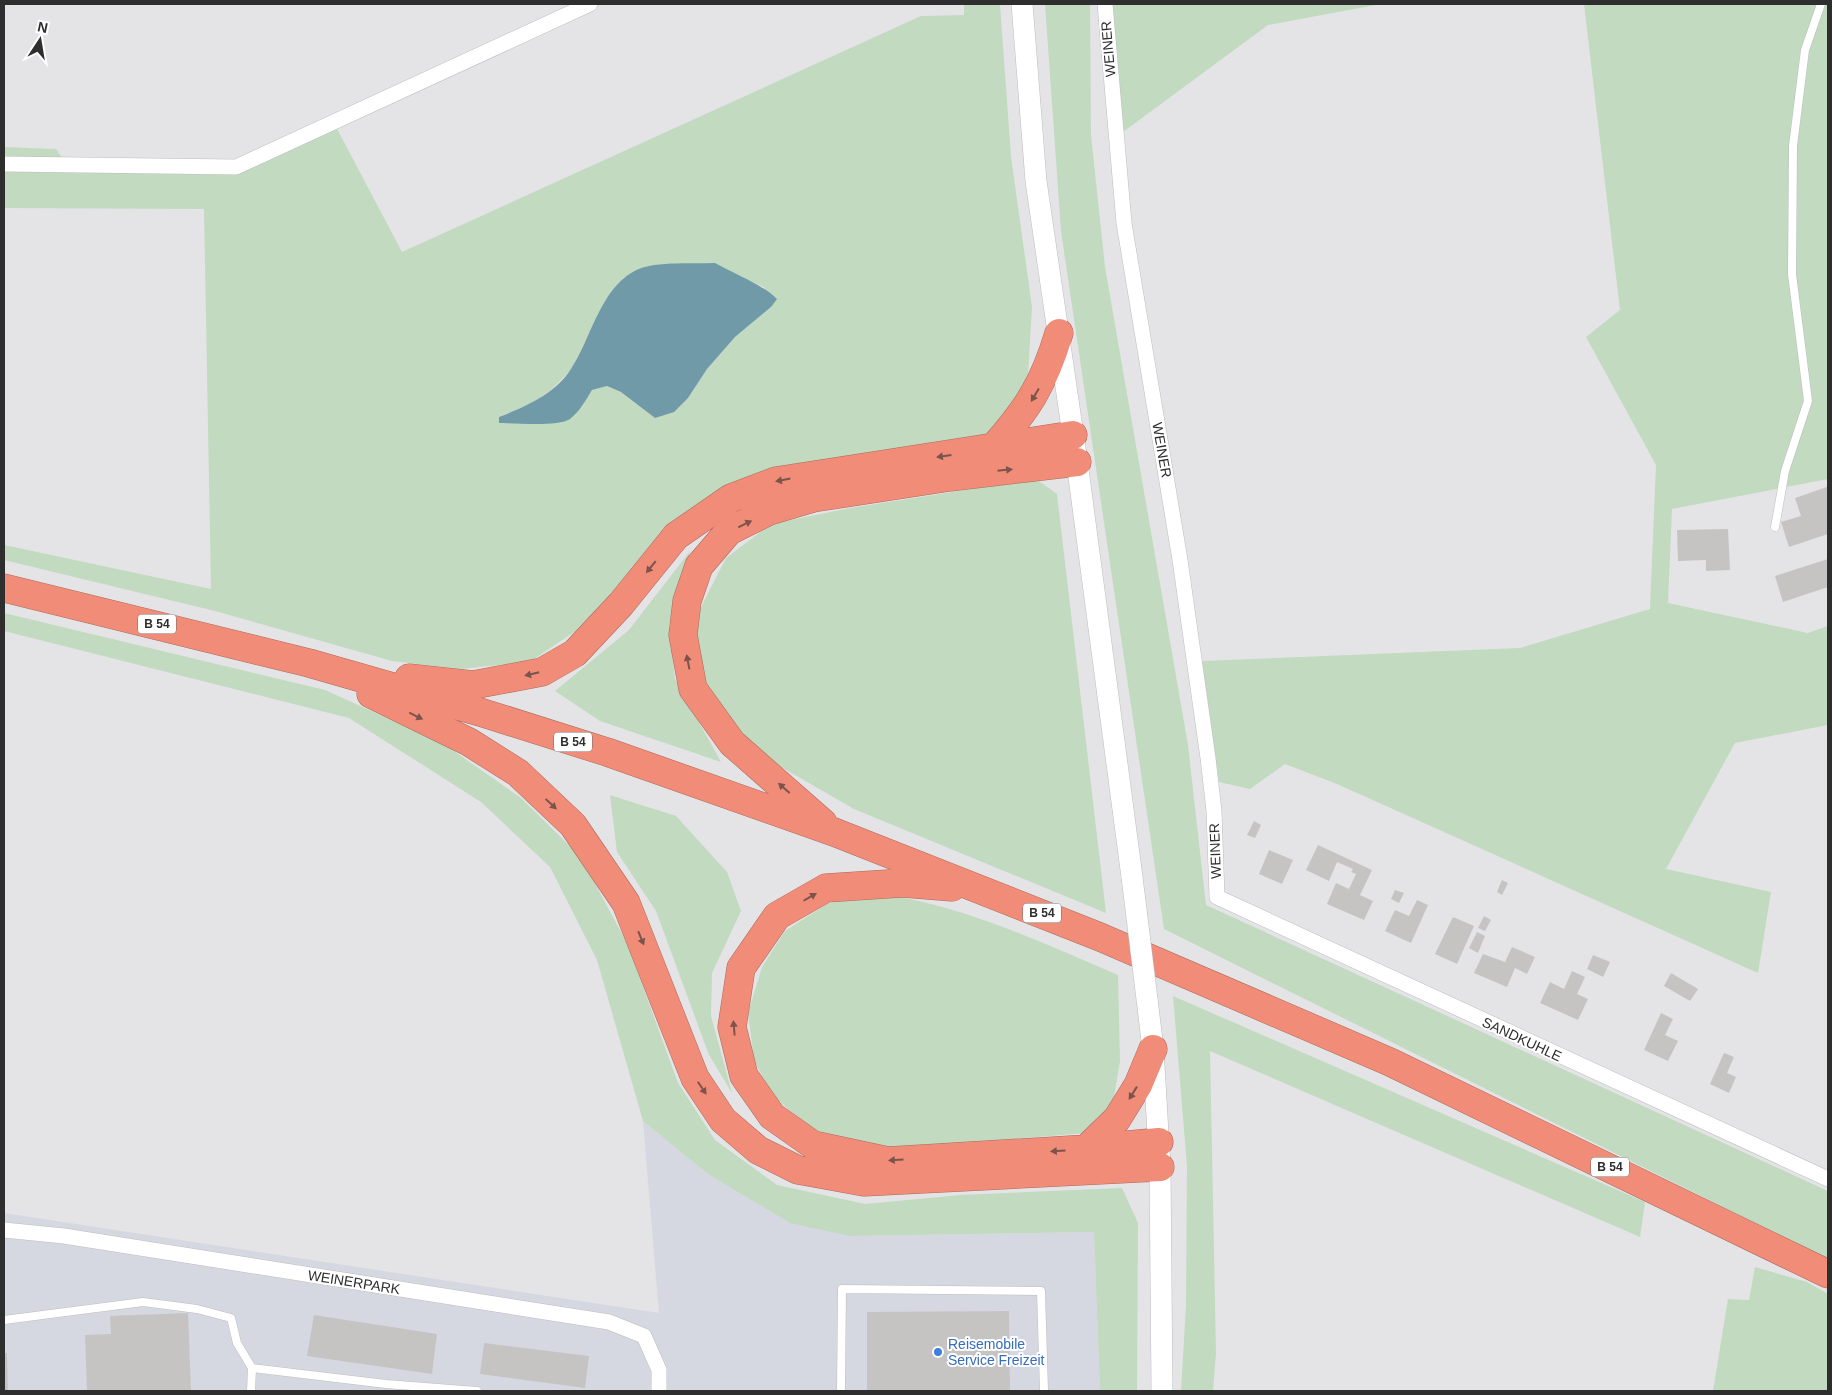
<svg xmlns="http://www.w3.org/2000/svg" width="1832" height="1395" viewBox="0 0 1832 1395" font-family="Helvetica,sans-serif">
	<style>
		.built { fill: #d6d8e1 }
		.green { fill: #c1dac0; fill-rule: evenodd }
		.water { fill: #719aa8 }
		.building { fill: #c6c4c3 }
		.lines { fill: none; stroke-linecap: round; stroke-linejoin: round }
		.lane-casing { stroke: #bcbdbf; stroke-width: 9 }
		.street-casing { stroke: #bcbdbf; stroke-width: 16 }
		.secondary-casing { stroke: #bcbdbf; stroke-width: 22 }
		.highway-casing { stroke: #ac6b5e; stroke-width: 29 }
		.lane { stroke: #fff; stroke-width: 8 }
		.street { stroke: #fff; stroke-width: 15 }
		.secondary { stroke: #fff; stroke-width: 21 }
		.highway { stroke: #f08c78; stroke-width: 28 }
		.secondary-bridge-casing { stroke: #bcbdbf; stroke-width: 22; stroke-linecap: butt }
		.secondary-bridge { stroke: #fff; stroke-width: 21 }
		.oneway { fill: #7c544c }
		.shop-dot { fill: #3f7fe0; stroke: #fff; stroke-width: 2 }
		.labels { text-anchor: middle; stroke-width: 4; stroke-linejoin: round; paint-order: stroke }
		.shield { fill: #fff; stroke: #6d6d6d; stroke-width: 1 }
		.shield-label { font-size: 12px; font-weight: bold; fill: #2e2e2f }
		.street-label { font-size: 14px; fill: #2e2e2f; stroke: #fff }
		.shop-label { font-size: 14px; fill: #366cbe; stroke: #fff; text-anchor: start }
	</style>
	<rect width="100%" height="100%" fill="#e4e4e6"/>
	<path class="built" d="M643,1121L708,1174L850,1236L1094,1232L1100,1391H4V1213L659,1313Z"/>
	<path class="green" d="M964,4H1000L1011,157L1032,307L1027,392L1010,422L981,439L778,468L598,616L531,661L462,669L392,661L215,611L4,560V545L211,589L204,209L4,208V147L56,149L63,159L230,172L335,125L402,252L921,16L964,15ZM648,266L740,277L764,287L771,307L735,337L707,369L688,398L655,418L621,392L607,386L592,390L582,407L499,417L532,404L553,388L571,370L605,301L623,278Z
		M1045,4H1090L1091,135L1105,267L1188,745L1206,905L1828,1191V1259L1164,929L1061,231Z
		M1112,4H1381L1268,25L1123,132Z
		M1584,4H1828V479L1672,509L1668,603L1808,633L1828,626V725L1735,743L1666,869L1771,892L1758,973L1337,784L1285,764L1250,789L1219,782L1202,661L1520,648L1650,609L1656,465L1586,337L1620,310Z
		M1036,479L1057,494L1106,913L854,809L769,760L739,736L695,676L698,613L726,558L771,524L850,508Z
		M690,551L669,626L675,679L721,762L600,721L555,691L629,630Z
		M4,613L325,690L444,744L521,798L580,856L627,943L678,1083L715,1140L777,1185L865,1204L961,1195L1122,1188L1138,1223L1137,1391H1100L1094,1232L850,1236L790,1223L708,1174L643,1121L597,960L550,867L481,802L349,718L4,631Z
		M610,795L676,816L727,872L741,911L712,973L711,1016L732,1093L709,1055L656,911L617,852Z
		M867,892C956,902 1036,940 1118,975L1120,1061L1113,1103L1086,1133L881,1150L822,1138L772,1095L754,1060L748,1013L762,967L785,931L827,904Z
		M1173,996L1645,1202L1640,1237L1210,1051L1216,1353L1213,1391H1181L1186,1305L1187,1166Z
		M1755,1267L1807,1282L1828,1294V1391H1713L1728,1299L1749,1300Z"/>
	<path class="water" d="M715,263C736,275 760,283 777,299L771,307L735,337L707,369L688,398L674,412L655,418L621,392L607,386L592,390C586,400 580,411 570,419C559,427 514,423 499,423V417C525,407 555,394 571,369C593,336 603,275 649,266C670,262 694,264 715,263Z"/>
	<path class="building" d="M1827,487L1828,534L1789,547L1781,522L1801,516L1795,498Z
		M1728,529L1730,570L1706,571V560L1678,561L1677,530Z
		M1828,559V587L1783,602L1775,576Z
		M1254,821L1261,825L1255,838L1247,835Z
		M1318,845L1372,870L1360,895L1373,901L1364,920L1327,904L1336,883L1349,889L1356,874L1351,872L1353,869L1337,862L1329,881L1306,870Z
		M1269,850L1293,860L1282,884L1259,874Z
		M1502,880L1508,883L1502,895L1497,892Z
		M1395,890L1404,893L1399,903L1391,899Z
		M1417,900L1428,905L1411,943L1385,931L1395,910L1409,916Z
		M1484,916L1491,920L1485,931L1478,928Z
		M1453,917L1474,926L1457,964L1435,954Z
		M1477,932L1485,936L1478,953L1469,948Z
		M1512,947L1535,957L1527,974L1515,968L1507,987L1474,973L1483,954L1505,962Z
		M1593,955L1610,962L1603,977L1587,969Z
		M1572,971L1585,977L1577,994L1588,999L1578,1020L1540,1003L1550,982L1564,989Z
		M1671,973L1698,989L1690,1001L1664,986Z
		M1661,1013L1673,1019L1665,1035L1678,1041L1668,1061L1644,1050Z
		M1724,1053L1734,1057L1727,1073L1736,1077L1729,1093L1710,1084Z
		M1009,1311L1010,1391H867V1312Z
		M188,1313L191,1391H87L85,1335L111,1334L110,1316Z
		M314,1315L437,1334L432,1374L307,1356Z
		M484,1343L589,1356L585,1388L480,1374Z
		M4,1353H7L8,1391H4Z"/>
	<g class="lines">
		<defs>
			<path id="lane" d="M1775,527L1785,471L1808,401L1792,274L1793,146L1805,50L1821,4
				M4,1320L143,1302L197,1309L231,1318L237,1343L252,1368
				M251,1391L252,1368L386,1384L477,1391
				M841,1391L842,1289L1041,1291L1044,1391"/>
			<path id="street" d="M1105,4L1124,223L1180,560L1208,758L1214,811L1217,897L1828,1179
				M4,164L236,167L590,4
				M4,1230L64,1236L609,1322L644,1336L659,1370V1391"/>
			<path id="secondary" d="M1022,4L1036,181L1077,462L1132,877
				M1147,999L1153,1049L1160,1167L1162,1391"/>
			<path id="highway" d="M992,449C1027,410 1044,384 1059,333
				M4,588L309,663L480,712L607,752L834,832L1100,937L1390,1062L1828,1274
				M409,678L473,685L542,672L575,653L621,604L676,536L731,498L776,481L1073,435
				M371,694L469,742L518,773L573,825L626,903L695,1078L723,1120L758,1150L798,1170L864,1182L1160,1167
				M823,823L732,743L693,689L683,635L687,601L699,566L729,531L769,511L813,498L950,477L1077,462
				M952,887L902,883L826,888L777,916L741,968L732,1027L744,1076L772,1116L813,1145L888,1161L1086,1149L1159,1142
				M1086,1149L1117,1119L1138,1085L1153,1049"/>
		</defs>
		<use href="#lane" class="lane-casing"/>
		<use href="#street" class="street-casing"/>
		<use href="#secondary" class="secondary-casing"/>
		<use href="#highway" class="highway-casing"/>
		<use href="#lane" class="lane"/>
		<use href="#street" class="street"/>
		<use href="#secondary" class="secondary"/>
		<use href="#highway" class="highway"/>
		<defs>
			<path id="secondary-bridge" d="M1132,877L1147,999"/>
		</defs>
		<use href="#secondary-bridge" class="secondary-bridge-casing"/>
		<use href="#secondary-bridge" class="secondary-bridge"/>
	</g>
	<defs><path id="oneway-solid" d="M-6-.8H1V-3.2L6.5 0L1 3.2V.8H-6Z" transform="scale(1.25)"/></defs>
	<g class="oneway">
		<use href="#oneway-solid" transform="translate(1035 395) rotate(121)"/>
		<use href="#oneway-solid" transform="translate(944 456) rotate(172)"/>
		<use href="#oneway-solid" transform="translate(1005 470) rotate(-6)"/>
		<use href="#oneway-solid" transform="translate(783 480) rotate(169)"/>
		<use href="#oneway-solid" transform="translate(745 524) rotate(-26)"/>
		<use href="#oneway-solid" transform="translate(651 567) rotate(129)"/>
		<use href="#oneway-solid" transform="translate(688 662) rotate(-101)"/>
		<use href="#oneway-solid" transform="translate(532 674) rotate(167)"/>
		<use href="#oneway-solid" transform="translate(416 716) rotate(26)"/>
		<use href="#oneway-solid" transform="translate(784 788) rotate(-139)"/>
		<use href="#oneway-solid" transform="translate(551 804) rotate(43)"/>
		<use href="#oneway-solid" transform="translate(810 897) rotate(-30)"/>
		<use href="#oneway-solid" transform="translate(641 938) rotate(68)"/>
		<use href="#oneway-solid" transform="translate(734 1028) rotate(-95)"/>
		<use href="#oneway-solid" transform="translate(702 1088) rotate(56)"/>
		<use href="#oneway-solid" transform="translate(1133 1093) rotate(122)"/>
		<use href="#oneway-solid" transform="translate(1058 1151) rotate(176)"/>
		<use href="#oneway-solid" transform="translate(896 1160) rotate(177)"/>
	</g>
	<circle class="shop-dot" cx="938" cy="1352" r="5"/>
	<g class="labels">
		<g class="shield">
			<rect x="138" y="614.5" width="38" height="19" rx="4"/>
			<rect x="554" y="732.5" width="38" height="19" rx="4"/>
			<rect x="1023" y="903.5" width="38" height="19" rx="4"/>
			<rect x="1591" y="1157.5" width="38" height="19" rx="4"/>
		</g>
		<g class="shield-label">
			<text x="157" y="628">B 54</text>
			<text x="573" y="746">B 54</text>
			<text x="1042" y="917">B 54</text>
			<text x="1610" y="1171">B 54</text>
		</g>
		<g class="street-label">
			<text transform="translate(1108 49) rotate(-95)" y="5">WEINER</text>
			<text transform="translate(1162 450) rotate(80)" y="5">WEINER</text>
			<text transform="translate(1215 851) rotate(-92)" y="5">WEINER</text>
			<text transform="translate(1522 1039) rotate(25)" y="5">SANDKUHLE</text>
			<text transform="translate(354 1282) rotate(9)" y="5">WEINERPARK</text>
		</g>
		<g class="shop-label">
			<text x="948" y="1349">Reisemobile<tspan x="948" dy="16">Service Freizeit</tspan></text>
		</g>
	</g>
	<rect width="1832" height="1395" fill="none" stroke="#2e2e2f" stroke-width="10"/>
	<g transform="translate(40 40) rotate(12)" stroke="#ffffff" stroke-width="4" paint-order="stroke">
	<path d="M0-4L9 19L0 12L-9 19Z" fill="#2e2e2f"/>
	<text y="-8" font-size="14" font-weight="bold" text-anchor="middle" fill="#2e2e2f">N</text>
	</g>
</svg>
